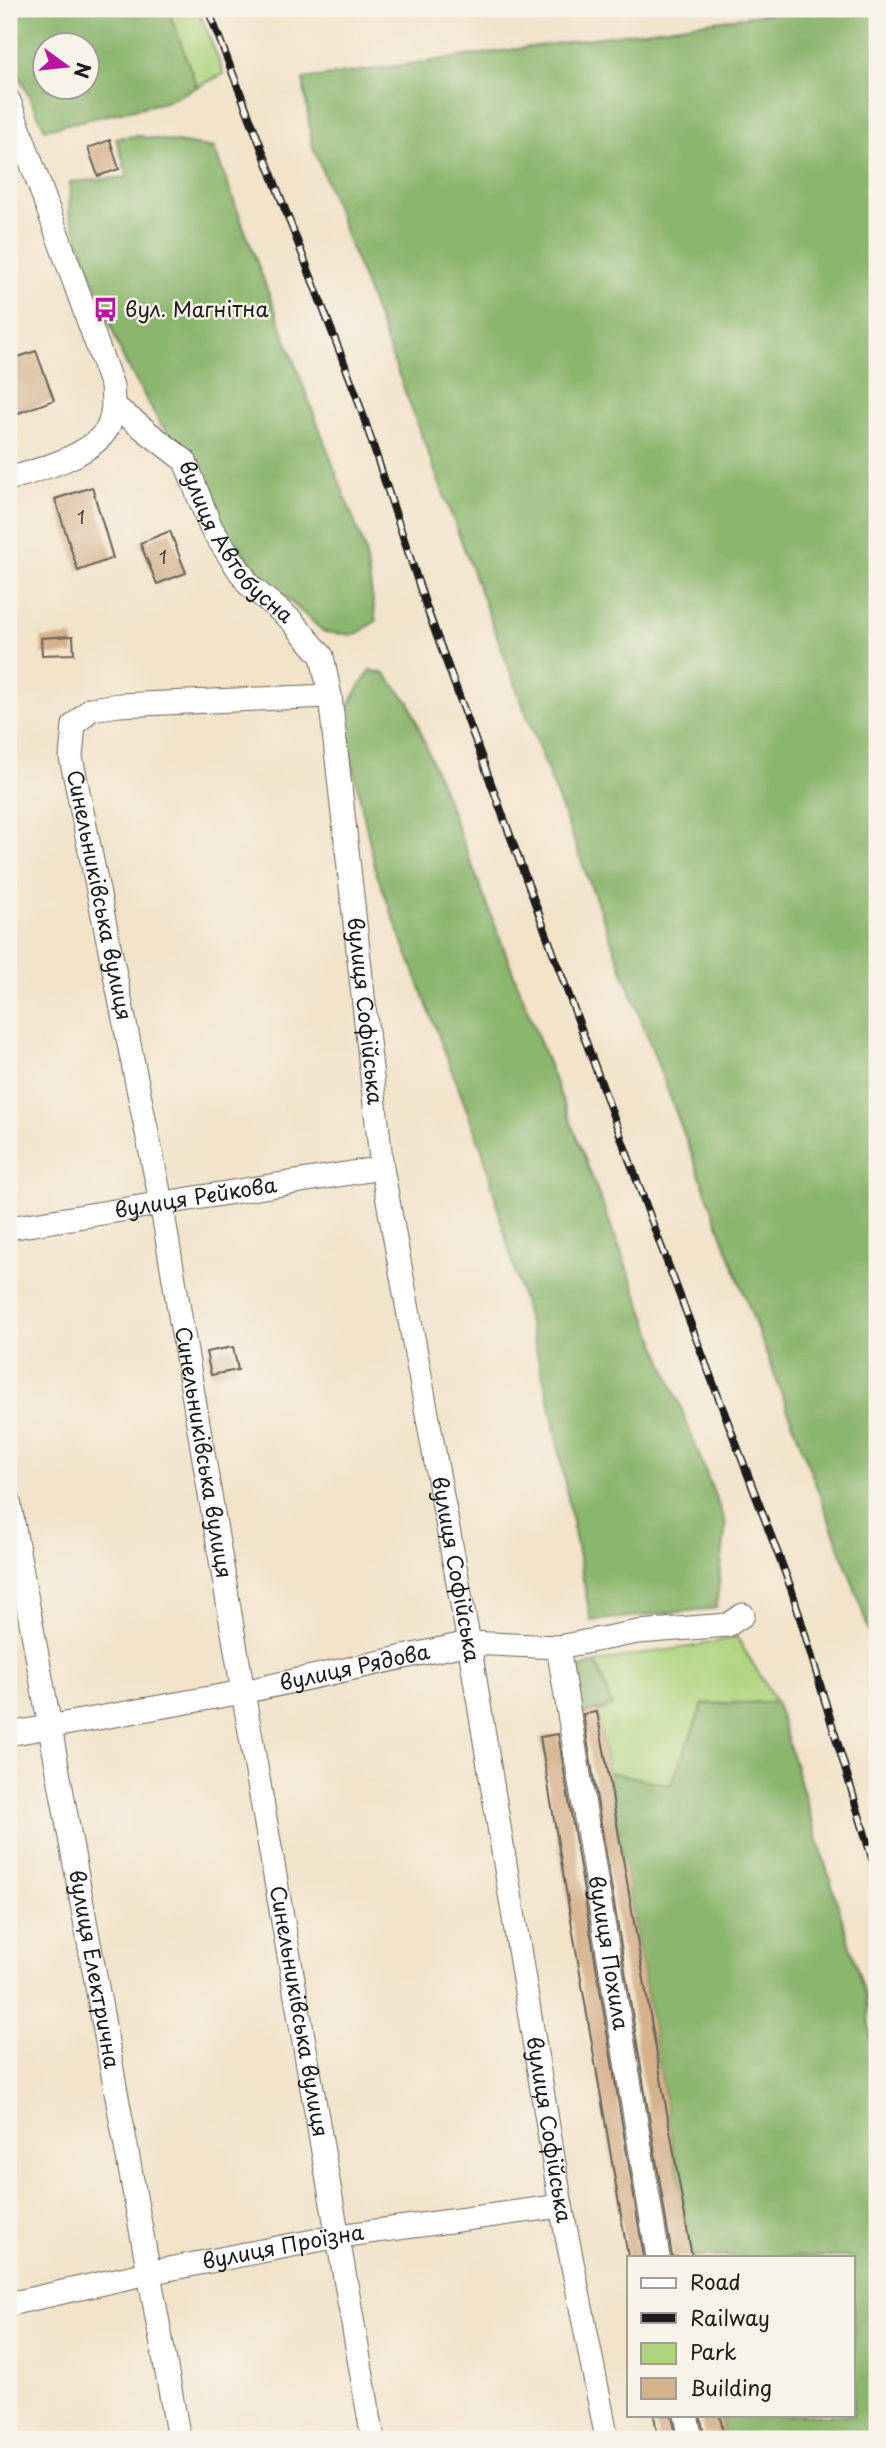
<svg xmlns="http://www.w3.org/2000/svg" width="886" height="2448" viewBox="0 0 886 2448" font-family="'Playpen Sans',sans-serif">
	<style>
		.green { fill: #afd47e; stroke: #66784d; stroke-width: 2 }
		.forest { fill: #8bb66d; stroke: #546944; stroke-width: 2; fill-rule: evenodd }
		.building { fill: #d5b18c }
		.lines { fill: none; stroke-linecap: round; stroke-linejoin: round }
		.minor-casing { stroke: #676259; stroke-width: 25 }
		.minor { stroke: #fff; stroke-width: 23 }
		.rail-casing { stroke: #1c1c1c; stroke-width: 8 }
		.rail { stroke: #f7f3e8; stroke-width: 5; stroke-dasharray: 16; stroke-linecap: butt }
		.labels { text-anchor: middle; stroke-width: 5; stroke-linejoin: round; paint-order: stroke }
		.number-label { font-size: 18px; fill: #4a4138 }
		.poi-label { font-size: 21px; fill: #1c1c1c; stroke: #f7f3e8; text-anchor: start }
		.street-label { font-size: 21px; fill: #1c1c1c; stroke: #f7f3e8 }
	</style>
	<rect width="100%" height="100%" fill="#f7f3e8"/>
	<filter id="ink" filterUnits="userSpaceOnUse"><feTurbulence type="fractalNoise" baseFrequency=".0143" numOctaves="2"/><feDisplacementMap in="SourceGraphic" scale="14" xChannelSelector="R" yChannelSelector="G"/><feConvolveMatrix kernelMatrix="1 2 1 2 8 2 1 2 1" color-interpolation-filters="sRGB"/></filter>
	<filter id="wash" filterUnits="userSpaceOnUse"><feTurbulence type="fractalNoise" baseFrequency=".00686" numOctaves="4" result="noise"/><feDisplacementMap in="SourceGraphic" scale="28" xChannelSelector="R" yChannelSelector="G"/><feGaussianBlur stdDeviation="1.57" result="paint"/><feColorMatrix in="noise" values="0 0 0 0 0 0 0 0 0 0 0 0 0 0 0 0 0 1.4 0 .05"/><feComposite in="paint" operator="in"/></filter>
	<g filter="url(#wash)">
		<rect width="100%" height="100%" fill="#f2e3c9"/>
		<path class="green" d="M168,9H198L224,74L197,87Z
			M736,1636L776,1702L703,1704L671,1785L608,1772L597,1712L612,1706L597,1663C642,1650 691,1651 736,1636Z"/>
		<path class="forest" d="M9,9H168L197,87L165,102L45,129L9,55ZM46,46H88V88H46Z
			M800,9H877V1658L858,1597L312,144L303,79Z
			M138,136L214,148L365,550L376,621L355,635L324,632L262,576L226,530L202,469L161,425L123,358L69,213L70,182L128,177L116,138Z
			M370,670L385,674L409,702L726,1525L716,1608L591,1621L549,1399L483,1152L376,872L342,716Z
			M596,1663L612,1706L576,1716L569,1682L579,1668Z
			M776,1702L866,1998L877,2094V2439H724L720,2415H853V2257H692L608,1772L671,1785L703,1704Z"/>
		<g id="blocks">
			<path class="building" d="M110,140L119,169L98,176L88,148Z
				M36,351L54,400L13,415L9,404V360Z
				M92,487L113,558L78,571L55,499Z
				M170,531L186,573L157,584L140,543Z
				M73,636L74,654L42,655L41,638Z
				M233,1347L238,1370L211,1375L206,1352Z
				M597,1712L608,1772L692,2257H672L583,1714Z
				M558,1734L644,2257H628L540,1737Z
				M654,2415H672L677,2439H658Z
				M700,2415H720L724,2439H705Z"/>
		</g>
	</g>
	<g filter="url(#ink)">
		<use href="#blocks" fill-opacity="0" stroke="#676259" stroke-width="2"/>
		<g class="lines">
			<defs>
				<g id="minor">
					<path d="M9,101L112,386C113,400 114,412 109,425C96,455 38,470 9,479"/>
					<path id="s1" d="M114,406L185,461L211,528L249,585L291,620L322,656L330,696L382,1168L469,1643L561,2206L607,2439"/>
					<path id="s2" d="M330,696L119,705L91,709L74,725L71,757L161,1202L243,1692L373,2439"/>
					<path id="s3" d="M9,1228L382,1168"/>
					<path id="s4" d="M9,1501L179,2439"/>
					<path id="s5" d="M558,1647L658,2257"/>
					<path id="s6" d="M9,1734L243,1692L469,1643L558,1647L638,1632L728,1625L743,1615"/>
					<path id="s7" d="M9,2304L148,2273L339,2236L561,2206"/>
					<path d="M686,2415L691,2439"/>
				</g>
			</defs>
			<use href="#minor" class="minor-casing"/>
			<use href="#minor" class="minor"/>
			<defs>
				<path id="rail" d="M208,9L356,394L427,609L658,1238L792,1591L877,1875"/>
			</defs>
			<use href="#rail" class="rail-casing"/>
			<use href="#rail" class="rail"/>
		</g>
	</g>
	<defs>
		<symbol id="bus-bare" viewBox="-9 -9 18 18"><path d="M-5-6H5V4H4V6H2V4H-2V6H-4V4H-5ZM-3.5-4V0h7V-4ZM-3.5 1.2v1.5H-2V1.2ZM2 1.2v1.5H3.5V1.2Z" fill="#b5179e" stroke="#f7f3e8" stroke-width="2.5" paint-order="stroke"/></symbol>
	</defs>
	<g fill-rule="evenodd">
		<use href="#bus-bare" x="88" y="292" width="35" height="35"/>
	</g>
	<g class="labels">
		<g class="number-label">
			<text x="81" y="524">1</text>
			<text x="163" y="564">1</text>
		</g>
		<g class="poi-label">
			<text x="125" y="317">вул. Магнітна</text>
		</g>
		<g class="street-label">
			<text dy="7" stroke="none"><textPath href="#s1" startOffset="187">вулиця Автобусна</textPath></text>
			<text dy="7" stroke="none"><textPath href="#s2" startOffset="436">Синельниківська вулиця</textPath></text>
			<text dy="7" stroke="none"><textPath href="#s1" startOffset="690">вулиця Софійська</textPath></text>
			<text dy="7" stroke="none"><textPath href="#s3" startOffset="189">вулиця Рейкова</textPath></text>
			<text dy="7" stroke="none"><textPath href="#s2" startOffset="1003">Синельниківська вулиця</textPath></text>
			<text dy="7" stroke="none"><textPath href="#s1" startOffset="1256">вулиця Софійська</textPath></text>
			<text dy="7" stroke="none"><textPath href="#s6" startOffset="352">вулиця Рядова</textPath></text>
			<text dy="7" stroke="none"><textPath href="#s5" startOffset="310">вулиця Похила</textPath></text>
			<text dy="7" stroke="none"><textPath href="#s4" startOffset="476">вулиця Електрична</textPath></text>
			<text dy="7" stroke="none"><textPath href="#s2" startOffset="1570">Синельниківська вулиця</textPath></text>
			<text dy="7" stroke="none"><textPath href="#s1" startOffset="1824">вулиця Софійська</textPath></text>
			<text dy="7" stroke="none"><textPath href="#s7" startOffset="280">вулиця Проїзна</textPath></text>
		</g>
	</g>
	<rect width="886" height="2448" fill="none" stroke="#f7f3e8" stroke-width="35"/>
	<rect x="627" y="2256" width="228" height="161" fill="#f7f3e8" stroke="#9f9d96" stroke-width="2"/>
	<rect x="641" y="2278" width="35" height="10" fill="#ffffff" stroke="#9f9d96" stroke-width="2"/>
	<text x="690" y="2290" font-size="21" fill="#1c1c1c">Road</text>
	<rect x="641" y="2313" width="35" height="10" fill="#1c1c1c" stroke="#9f9d96" stroke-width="2"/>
	<text x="690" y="2326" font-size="21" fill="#1c1c1c">Railway</text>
	<rect x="641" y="2343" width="35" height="21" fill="#afd47e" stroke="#9f9d96" stroke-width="2"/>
	<text x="690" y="2360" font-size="21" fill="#1c1c1c">Park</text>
	<rect x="641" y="2378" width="35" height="21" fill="#d5b18c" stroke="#9f9d96" stroke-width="2"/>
	<text x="690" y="2396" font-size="21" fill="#1c1c1c">Building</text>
	<g transform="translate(66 66) rotate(105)"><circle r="33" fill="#f7f3e8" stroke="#9f9d96" stroke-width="2"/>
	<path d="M0-5L12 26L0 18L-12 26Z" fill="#b5179e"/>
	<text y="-10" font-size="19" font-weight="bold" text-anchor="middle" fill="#1c1c1c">N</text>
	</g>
</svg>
